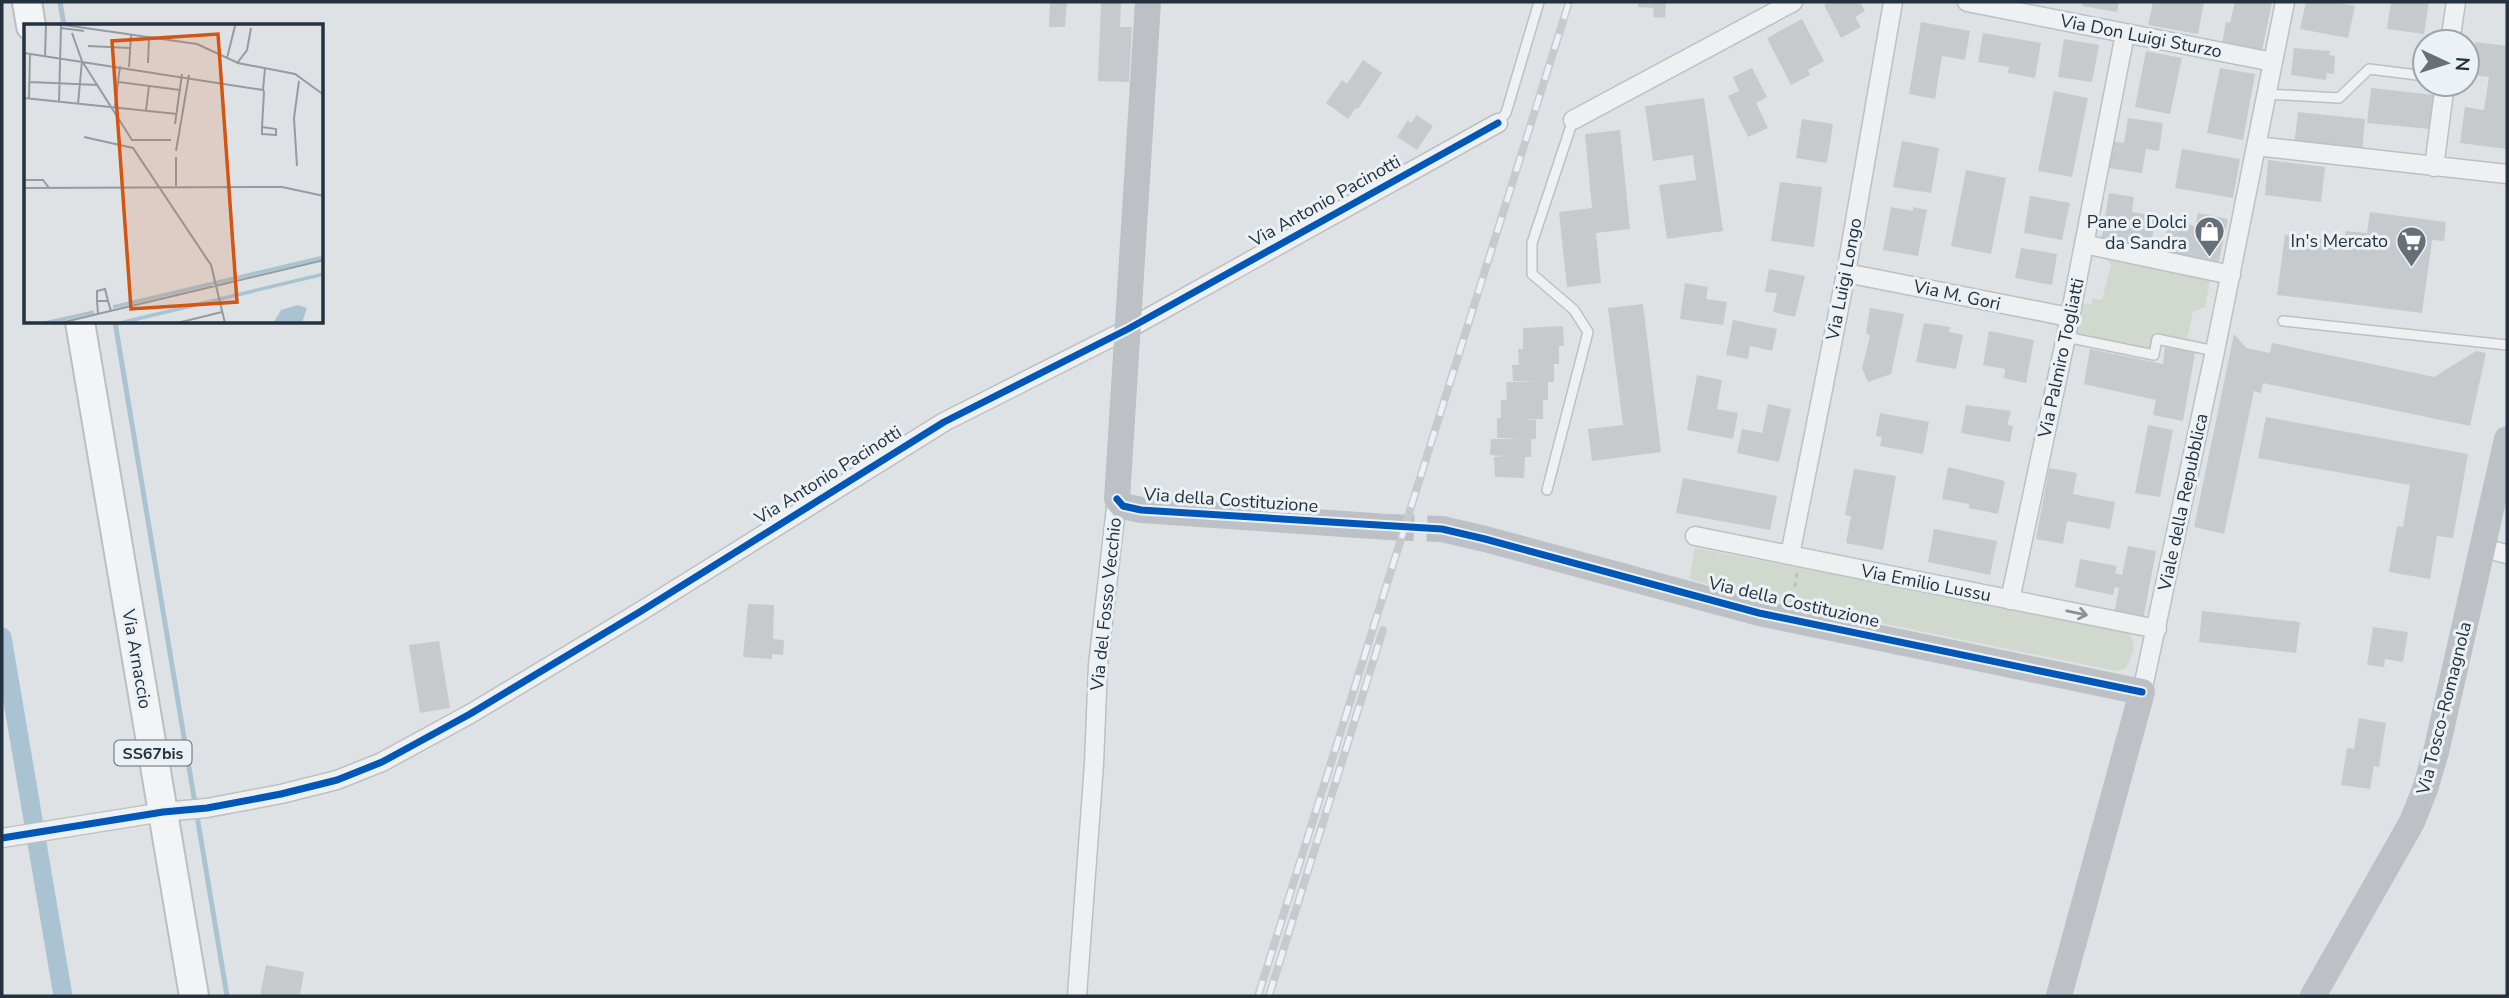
<svg xmlns="http://www.w3.org/2000/svg" width="2509" height="998" viewBox="0 0 2509 998" font-family="'Nunito Sans',sans-serif">
	<style>
		.green { fill: #d1d9ce }
		.lines { fill: none; stroke-linecap: round; stroke-linejoin: round }
		.stream { stroke: #aac3d2; stroke-width: 5 }
		.canal { stroke: #aac3d2; stroke-width: 19 }
		.building { fill: #c7cacd }
		.secondary-tunnel { stroke: #babfc3; stroke-width: 26; stroke-dasharray: 26 13; stroke-linecap: butt }
		.lane-casing { stroke: #bdc0c2; stroke-width: 12 }
		.street-casing { stroke: #bdc0c2; stroke-width: 21 }
		.primary-casing { stroke: #babfc2; stroke-width: 32 }
		.path { stroke: #bdc2c4; stroke-width: 3.5; stroke-dasharray: 5 5; stroke-linecap: butt }
		.lane { stroke: #eef0f1; stroke-width: 9 }
		.street { stroke: #eef0f1; stroke-width: 18 }
		.secondary { stroke: #bdc1c5; stroke-width: 26 }
		.primary { stroke: #f3f4f5; stroke-width: 28 }
		.rail-casing { stroke: #c7cacc; stroke-width: 8 }
		.rail { stroke: #ebf1f5; stroke-width: 5; stroke-dasharray: 16; stroke-linecap: butt }
		.cycleway-casing { stroke: #ebf1f5; stroke-width: 11 }
		.cycleway { stroke: #0057b8; stroke-width: 7 }
		.oneway { stroke: #899198 }
		.labels { text-anchor: middle; stroke-width: 6; stroke-linejoin: round; paint-order: stroke }
		.shield { fill: #ebf1f5; stroke: #606b76; stroke-width: 2 }
		.shield-label { font-size: 16px; font-weight: bold; fill: #24323f }
		.street-label { font-size: 18px; fill: #24323f; stroke: #ebf1f5 }
		.poi-label { font-size: 18px; fill: #24323f; stroke: #ebf1f5; text-anchor: end }
		.inset-river { fill: none; stroke: #aac3d2; stroke-width: 3.5 }
		.inset-road { fill: none; stroke: #949ca2; stroke-width: 2 }
		.view { fill: #d45511; fill-opacity: 0.15; stroke: #d45511; stroke-width: 3.5 }
		.inset-edge { fill: none; stroke: #24323f; stroke-width: 3.5 }
	</style>
	<rect width="100%" height="100%" fill="#dfe2e4"/>
	<path class="green" d="M2101,252L2211,275L2205,307L2193,312L2187,339L2154,332L2150,349L2077,334L2083,303L2091,305L2093,298L2102,300L2111,265Z
		M1695,548L2128,631C2138,646 2134,652 2126,668L2116,671L1759,598L1689,579Z"/>
	<g class="lines">
		<path class="stream" d="M60,2L64,26
			M115,322L227,996"/>
		<path class="canal" d="M2,637L63,996"/>
	</g>
	<path class="building" d="M1050,2H1067L1065,27H1049Z
		M1101,2H1121L1120,27H1132L1129,82L1098,81Z
		M1638,2H1666L1665,18L1653,17L1654,8L1638,7Z
		M1830,2H1860L1865,11L1855,17L1861,27L1841,38L1824,5Z
		M2083,2H2119L2117,12L2082,6Z
		M2153,2H2204L2198,34L2148,25Z
		M2235,2H2272L2262,51L2222,44L2226,22L2230,23Z
		M2306,2H2335L2355,6L2348,38L2300,29Z
		M2391,2H2429L2424,34L2387,29Z
		M1802,19L1824,61L1808,70L1810,75L1791,85L1767,38Z
		M1921,22L1970,31L1965,60L1942,56L1935,99L1909,94Z
		M1983,33L2041,43L2035,78L2008,73L2009,67L1978,62Z
		M2064,39L2099,45L2092,82L2058,77Z
		M2475,42L2507,46V149L2460,143L2465,107L2484,110L2489,77L2470,75Z
		M2294,48L2330,51L2329,55L2335,56L2334,74L2327,73L2326,80L2291,75Z
		M2146,51L2182,58L2170,114L2135,107Z
		M1363,60L1382,73L1358,109L1356,108L1348,119L1326,103L1342,80L1347,84Z
		M1752,68L1767,97L1756,103L1768,128L1748,137L1728,96L1739,91L1733,77Z
		M2220,68L2255,74L2243,140L2207,133Z
		M2371,88L2434,95L2430,129L2367,123Z
		M2054,91L2088,98L2072,177L2038,171Z
		M1704,98L1723,231L1667,239L1659,185L1696,180L1693,155L1653,161L1645,106Z
		M2298,112L2365,119L2362,153L2294,146Z
		M1417,115L1433,126L1417,150L1397,137L1408,120L1411,123Z
		M2128,118L2163,123L2159,151L2146,149L2142,173L2108,168L2112,141L2124,143Z
		M1802,119L1833,124L1827,163L1796,158Z
		M1620,130L1630,229L1596,233L1601,283L1567,287L1559,212L1592,208L1585,134Z
		M1902,141L1939,148L1931,193L1893,187Z
		M2182,149L2240,159L2233,198L2175,188Z
		M2268,160L2325,167L2321,202L2265,195Z
		M1966,170L2006,178L1991,254L1951,246Z
		M1780,182L1822,187L1814,247L1771,241Z
		M2109,193L2134,197L2132,212L2156,216L2150,249L2101,241Z
		M2030,196L2070,203L2062,240L2024,233Z
		M1891,207L1913,211V207L1927,210L1918,256L1883,250Z
		M2370,212L2446,222L2444,241L2432,240L2422,313L2277,295L2285,235L2344,242L2346,231L2367,233Z
		M2198,213L2228,219L2218,265L2162,253L2169,220L2195,226Z
		M2021,248L2057,254L2052,285L2015,278Z
		M1769,269L1805,276L1795,317L1773,312L1777,293L1765,292Z
		M1685,283L1708,287L1706,299L1727,302L1723,325L1680,319Z
		M1643,304L1661,452L1592,461L1588,429L1623,425L1608,308Z
		M1870,308L1904,314L1891,374L1868,382L1862,368L1870,336L1866,333Z
		M1733,320L1777,329L1772,351L1750,346L1748,359L1726,355Z
		M1924,323L1950,327L1949,332L1963,335L1956,369L1916,362Z
		M1563,326L1564,346H1559V364H1554V382H1548V400H1543V419H1522L1536,420V439H1531V457H1525L1524,478L1495,477L1494,457L1504,456L1490,455L1491,439H1525L1497,438V418H1501V400H1507L1506,382H1540L1513,381L1512,365H1519L1518,349H1523V328Z
		M1989,331L2034,340L2026,383L2004,378L2005,369L1983,365Z
		M2234,334L2246,348L2270,353L2272,343L2434,377L2476,351L2486,353L2470,426L2263,383L2261,393L2254,391L2224,534L2194,527Z
		M2165,347L2195,353L2183,421L2153,415L2156,400L2084,384L2090,349L2163,364Z
		M1697,375L1722,380L1717,409L1738,413L1733,439L1687,430Z
		M1768,404L1791,409L1779,462L1737,453L1742,429L1762,433Z
		M1966,405L2011,411L2007,425L2013,426L2010,442L1961,433Z
		M1880,413L1929,422L1923,454L1880,446L1882,437L1876,436Z
		M2266,417L2468,454L2453,538L2437,536L2430,579L2389,572L2397,526L2403,527L2410,485L2258,458Z
		M2148,425L2173,430L2160,497L2135,493Z
		M1948,467L2005,481L1998,514L1969,508V504L1942,499Z
		M2049,468L2077,473L2073,494L2115,502L2110,529L2067,521L2063,544L2036,539Z
		M1854,469L1896,476L1883,550L1846,543L1851,516L1845,515Z
		M1683,478L1777,496L1770,530L1676,513Z
		M1934,529L1997,541L1990,575L1928,562Z
		M2128,546L2156,551L2143,620L2114,614L2119,588L2115,587L2113,595L2075,587L2080,559L2117,566L2115,573L2122,575Z
		M748,604L774,605L773,639L784,640L783,655L772,654V659L743,657Z
		M2202,611L2300,622L2296,653L2199,642Z
		M2373,627L2408,632L2403,662L2385,659L2384,667L2367,665Z
		M439,641L450,708L420,713L409,645Z
		M2359,718L2386,723L2379,767L2374,766L2370,789L2341,785L2347,748L2354,749Z
		M266,965L304,972L300,996H260Z"/>
	<g class="lines">
		<path class="secondary-tunnel" d="M1388,527L1442,529"/>
		<defs>
			<path id="lane" d="M2266,94L2339,98L2369,69L2425,76
				M1498,123L1506,113L1539,2
				M2283,321L2507,345
				M2066,337L2154,355L2157,339L2215,351
				M1547,490L1588,332L1574,310L1532,274V243L1573,120"/>
			<path id="street" d="M1967,2L2273,62
				M2450,42L2456,2
				M1573,120L1793,2
				M2256,146L2507,174
				M2434,167L2445,84
				M2084,244L2231,275
				M1846,273L2069,317
				M1695,536L2157,629
				M2482,548L2507,554
				M1790,555L1846,273L1893,2
				M2010,600L2066,337L2125,34
				M2142,692L2215,351L2285,2
				M2,838L163,812L207,808L281,794L337,780L382,762L470,714L638,613L944,422L1128,329L1498,123
				M1077,996L1094,764L1098,665L1117,499"/>
			<path id="primary" d="M27,2L31,26
				M80,322L194,996"/>
		</defs>
		<use href="#lane" class="lane-casing"/>
		<use href="#street" class="street-casing"/>
		<use href="#primary" class="primary-casing"/>
		<path class="path" d="M1793,597L1797,573"/>
		<use href="#lane" class="lane"/>
		<use href="#street" class="street"/>
		<path class="secondary" d="M1148,2L1117,499L1123,506L1141,510L1388,527
			M1442,529L1485,539L1759,613L2142,692L2059,996
			M2313,996L2412,822L2425,789L2436,752L2507,439"/>
		<use href="#primary" class="primary"/>
		<defs>
			<path id="rail" d="M1258,996L1569,2
				M1269,996L1383,630"/>
		</defs>
		<use href="#rail" class="rail-casing"/>
		<use href="#rail" class="rail"/>
		<defs>
			<path id="cycleway" d="M1117,499L1123,506L1141,510L1442,529L1485,539L1759,613L2142,692
				M2,838L163,812L207,808L281,794L337,780L382,762L470,714L638,613L944,422L1128,329L1498,123"/>
		</defs>
		<use href="#cycleway" class="cycleway-casing"/>
		<use href="#cycleway" class="cycleway"/>
	</g>
	<defs><path id="oneway-shaft" d="M-6 0H5M1.5-3L5.5 0L1.5 3" fill="none" stroke-width="1.6" stroke-linecap="round" stroke-linejoin="round" transform="scale(1.75)"/></defs>
	<use class="oneway" href="#oneway-shaft" transform="translate(2077 613) rotate(12)"/>
	<defs>
		<symbol id="shop-pin" viewBox="-11 -11 22 30"><path d="M0 17L-7.5 6A9.5 9.5 0 1 1 7.5 6Z" fill="#657079" stroke="#ebf1f5"/><path d="M-5-2.5h2.3a2.7 3.5 0 0 1 5.4 0H5L5.5 6h-11ZM-1.5-2.5h3a1.5 2.3 0 0 0-3 0Z" fill="#fff"/></symbol>
		<symbol id="supermarket-pin" viewBox="-11 -11 22 30"><path d="M0 17L-7.5 6A9.5 9.5 0 1 1 7.5 6Z" fill="#657079" stroke="#ebf1f5"/><path d="M-6-5.5h2.5l.6 2H6L4.5 2H-2.5L-4.4-4H-6ZM-1.5 3.2a1.3 1.3 0 1 0 .1 0ZM3 3.2a1.3 1.3 0 1 0 .1 0Z" fill="#fff"/></symbol>
	</defs>
	<g fill-rule="evenodd">
		<use href="#shop-pin" x="2192" y="214" width="35" height="47"/>
		<use href="#supermarket-pin" x="2394" y="224" width="35" height="47"/>
	</g>
	<g class="labels">
		<rect class="shield" x="114.5" y="740.5" width="77" height="25" rx="5"/>
		<g class="shield-label">
			<text x="153" y="759">SS67bis</text>
		</g>
		<g class="street-label">
			<text transform="translate(2141 36) rotate(11)" y="6">Via Don Luigi Sturzo</text>
			<text transform="translate(1325 201) rotate(-29)" y="6">Via Antonio Pacinotti</text>
			<text transform="translate(1844 279) rotate(-79)" y="6">Via Luigi Longo</text>
			<text transform="translate(1957 295) rotate(12)" y="6">Via M. Gori</text>
			<text transform="translate(2061 358) rotate(-78)" y="6">Via Palmiro Togliatti</text>
			<text transform="translate(828 475) rotate(-32)" y="6">Via Antonio Pacinotti</text>
			<text transform="translate(1231 500) rotate(4)" y="6">Via della Costituzione</text>
			<text transform="translate(2183 502) rotate(-78)" y="6">Viale della Repubblica</text>
			<text transform="translate(1926 583) rotate(11)" y="6">Via Emilio Lussu</text>
			<text transform="translate(1794 602) rotate(13)" y="6">Via della Costituzione</text>
			<text transform="translate(1106 604) rotate(-84)" y="6">Via del Fosso Vecchio</text>
			<text transform="translate(137 659) rotate(80)" y="6">Via Arnaccio</text>
			<text transform="translate(2444 708) rotate(-76)" y="6">Via Tosco-Romagnola</text>
		</g>
		<g class="poi-label">
			<text x="2187" y="228">Pane e Dolci<tspan x="2187" dy="21">da Sandra</tspan></text>
			<text x="2388" y="247">In's Mercato</text>
		</g>
	</g>
	<g transform="translate(24 24)">
		<rect width="299" height="299" fill="#dfe2e4"/>
		<path d="M274,281L283,284L278,299L250,298L257,286Z" fill="#aac3d2"/>
		<path class="inset-river" d="M89,283L300,233M21,299L70,288M96,299L300,250"/>
		<path class="inset-road" d="M33,0L173,20L214,39L271,50L300,71M37,4L60,7M48,9L58,37L108,116H147M64,22L106,24M0,29L239,66M21,32L22,0M203,34L211,2M214,38L223,26L227,4M124,39L125,13M105,43L107,11M6,58L74,61M95,58L156,66M0,74L153,90M5,75L6,30M35,78L37,1M54,80L58,37M91,83L96,42M122,86L125,62M151,100L158,50M238,103L252,105V111L238,110V103L240,68L239,66L241,44M60,113L109,124L187,241L201,299M152,127L165,51M273,142L270,94L275,57M0,156H19L25,164M152,162V133M0,164L258,163L300,172M73,277V267L81,265L84,277M74,290L73,277H84L87,287M36,299L300,236M153,299L198,288"/>
		<path class="view" d="M194,10L213,278L107,285L88,17Z"/>
		<rect width="299" height="299" class="inset-edge"/>
	</g>
	<rect width="2509" height="998" fill="none" stroke="#24323f" stroke-width="7"/>
	<g transform="translate(2446 63) rotate(94)"><circle r="33" fill="#ebf1f5" stroke="#9ba5ac" stroke-width="2"/>
	<path d="M0-5L12 26L0 18L-12 26Z" fill="#657079"/>
	<text y="-10" font-size="19" font-weight="bold" text-anchor="middle" fill="#24323f">N</text>
	</g>
</svg>
